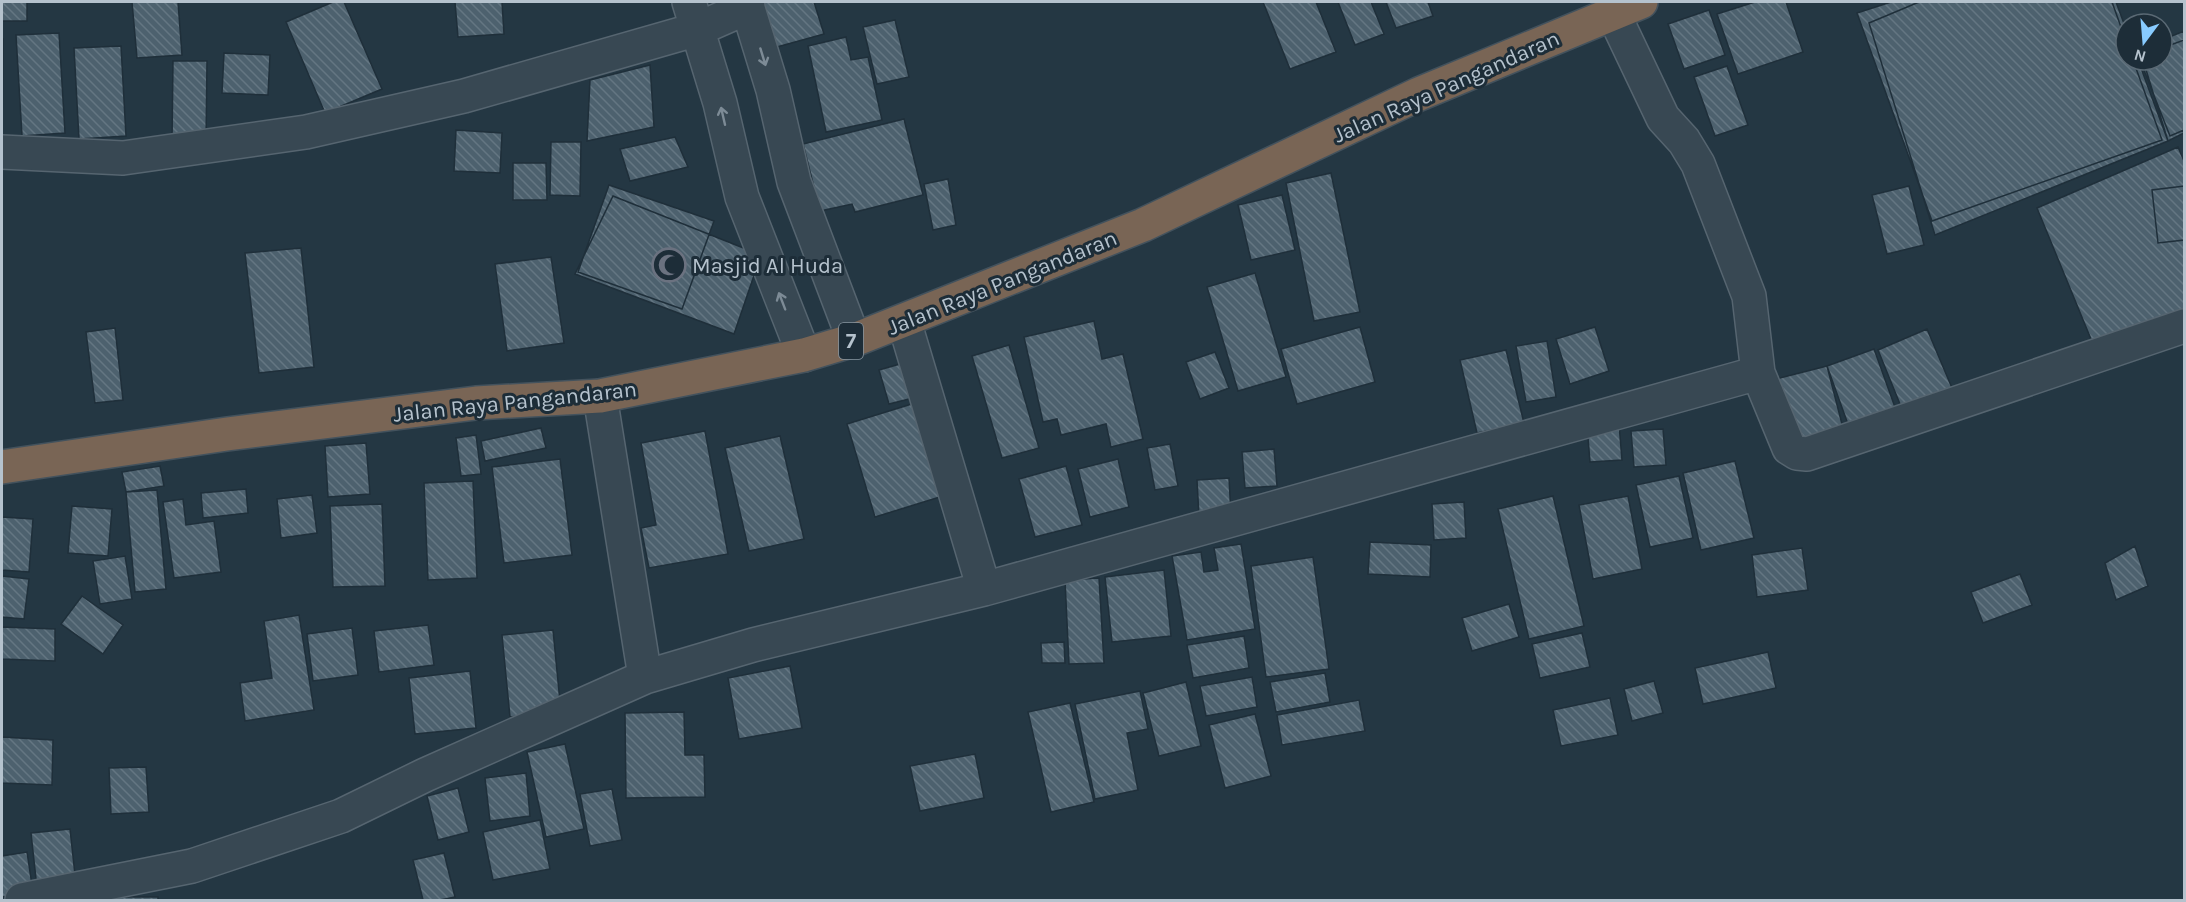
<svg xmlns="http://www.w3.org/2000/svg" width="2186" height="902" viewBox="0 0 2186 902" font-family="Karla,sans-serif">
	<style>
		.building { fill: url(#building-back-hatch); stroke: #1f2f3a; stroke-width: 1.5 }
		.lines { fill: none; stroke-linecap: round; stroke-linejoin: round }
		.street-casing { stroke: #566570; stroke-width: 36 }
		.highway-casing { stroke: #43525d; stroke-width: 36 }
		.street { stroke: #384853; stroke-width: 33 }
		.highway { stroke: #796555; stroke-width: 33 }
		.oneway { stroke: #7d8b96 }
		.labels { text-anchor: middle; stroke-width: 6; stroke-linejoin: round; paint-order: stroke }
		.shield { fill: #1d2d38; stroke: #8795a0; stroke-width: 1.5 }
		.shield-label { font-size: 21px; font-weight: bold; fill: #b5c2cd }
		.street-label { font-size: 22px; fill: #b5c2cd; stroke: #1d2d38 }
		.poi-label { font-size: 22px; fill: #b5c2cd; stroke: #1d2d38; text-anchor: start }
	</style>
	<defs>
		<pattern id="building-back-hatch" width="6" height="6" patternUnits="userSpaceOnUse" patternTransform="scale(1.5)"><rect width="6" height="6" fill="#4d616e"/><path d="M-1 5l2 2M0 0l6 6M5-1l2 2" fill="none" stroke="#647682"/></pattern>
	</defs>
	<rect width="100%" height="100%" fill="#243743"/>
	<path class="building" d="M2,2H27V21H2Z
		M132,2H178L182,55L137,58Z
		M333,2H344L382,89L325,113L286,22Z
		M455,2H502L504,34L458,37Z
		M752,2H814L824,34L766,50Z
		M1263,2H1316L1336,52L1290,69Z
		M1338,2H1371L1384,34L1355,45Z
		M1386,2H1428L1433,16L1396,28Z
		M1755,2H1786L1803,52L1738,74L1717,14Z
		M1891,2H2112L2126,41V60H2133L2162,140L1932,221L1857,13Z
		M1919,2H2116L2126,29V60H2138L2168,141L1935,235L1869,23Z
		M1709,10L1725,55L1684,69L1668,24Z
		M895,20L909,77L877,84L863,27Z
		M2184,31V130L2170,136L2140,60H2162V40Z
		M59,33L65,133L22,136L16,35Z
		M846,37L851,60L868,57L882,120L826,132L808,46Z
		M2,39H3L2,133Z
		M2184,40V133L2168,141L2143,60H2162V48Z
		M121,46L126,136L79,139L74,48Z
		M224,53L270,55L268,95L222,93Z
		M173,61H207L206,143H172Z
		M650,65L654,127L587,141L590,80Z
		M1727,66L1748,125L1715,136L1694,77Z
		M904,119L923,195L855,212L852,204L820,211L803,144Z
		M456,130L502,133L500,173L454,171Z
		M675,137L688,167L630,181L620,149Z
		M551,142H581L580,196L550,195Z
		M2178,147L2184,161V311L2093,344L2037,208Z
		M513,163H546L547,200H513Z
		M1331,173L1360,312L1314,321L1286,183Z
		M948,179L956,225L933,230L924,184Z
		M609,185L714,221L682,309L578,272Z
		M1909,186L1924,245L1887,254L1872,195Z
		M2184,186V240L2158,243L2152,190Z
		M1282,195L1295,250L1251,260L1238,205Z
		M613,196L761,255L734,334L575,274Z
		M301,248L314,367L259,373L245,253Z
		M551,257L564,343L507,351L495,264Z
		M1255,273L1286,377L1238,391L1207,287Z
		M1094,321L1102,359L1123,354L1143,439L1111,447L1106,424L1061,435L1057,419L1043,422L1024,337Z
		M1360,327L1375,382L1297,404L1281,349Z
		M1595,327L1609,371L1570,384L1556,339Z
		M115,328L123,400L95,403L86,332Z
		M1927,329L1952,388L1902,409L1878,350Z
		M1547,341L1556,397L1526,402L1516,346Z
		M1009,345L1039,448L1002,458L972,356Z
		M1874,349L1896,410L1849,427L1827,366Z
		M1506,350L1524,423L1477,433L1460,360Z
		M1215,352L1229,388L1200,399L1186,362Z
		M907,362L917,397L889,404L879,370Z
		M1827,366L1843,428L1794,444L1772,380Z
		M915,403L943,496L875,517L847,424Z
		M1619,424L1622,460L1590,462L1587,426Z
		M541,428L546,448L485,461L481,441Z
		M1663,429L1666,465L1634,467L1631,431Z
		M705,431L728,554L649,568L641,528L656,525L641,443Z
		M476,435L481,474L461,476L456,438Z
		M780,436L804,539L749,551L725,448Z
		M366,443L370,494L328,497L325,446Z
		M1170,444L1178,486L1155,490L1147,448Z
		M1274,449L1277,486L1245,488L1242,452Z
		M560,459L572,555L504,563L492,467Z
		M1118,459L1129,507L1090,517L1078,469Z
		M1735,461L1754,538L1701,550L1683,473Z
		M160,466L164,486L126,492L122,472Z
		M1066,466L1082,525L1035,537L1019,479Z
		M1679,476L1693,538L1650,547L1636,485Z
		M1229,478L1231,515L1199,517L1197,480Z
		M473,481L477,578L428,580L424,483Z
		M246,489L248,513L203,518L201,493Z
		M157,490L166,589L135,592L126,492Z
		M312,495L317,533L281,538L277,499Z
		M1553,496L1584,626L1529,639L1498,509Z
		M1628,496L1642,569L1593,579L1579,505Z
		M183,499L186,525L214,521L221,572L174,578L163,502Z
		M1464,502L1466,538L1434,540L1432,504Z
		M382,504L385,586L333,587L330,506Z
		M72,506L112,509L108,556L68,553Z
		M2,517L33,519L29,572L2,570Z
		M1370,542L1431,545L1430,577L1368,574Z
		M1241,544L1255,629L1187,640L1172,556L1201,552L1204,572L1218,570L1214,548Z
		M2135,546L2148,586L2116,600L2105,563Z
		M1802,548L1808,590L1757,597L1752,555Z
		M125,556L132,599L100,604L93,561Z
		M1313,557L1329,669L1266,677L1251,566Z
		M1164,570L1171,636L1112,642L1105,577Z
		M2020,574L2032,605L1983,623L1971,592Z
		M2,576L29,579L24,619L2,617Z
		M1099,578L1104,663L1069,664L1065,580Z
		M82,596L123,625L103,654L61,624Z
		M1509,604L1519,637L1472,651L1462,618Z
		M299,615L314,710L245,721L240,683L272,678L264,621Z
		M428,625L434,665L379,672L374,631Z
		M2,627L55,629V661L2,659Z
		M352,628L358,675L313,681L307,634Z
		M553,630L561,712L510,717L502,635Z
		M1582,633L1590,667L1540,678L1532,644Z
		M1244,636L1249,668L1193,678L1187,645Z
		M1064,642L1065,663H1042L1041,643Z
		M1768,652L1776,688L1703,704L1695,668Z
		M790,666L802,728L739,739L728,678Z
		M470,671L476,728L415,734L409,678Z
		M1325,673L1330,702L1276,712L1270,682Z
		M1252,677L1257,707L1206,716L1200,686Z
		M1654,681L1663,713L1632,721L1624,689Z
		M1186,682L1201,746L1159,756L1143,693Z
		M1140,691L1148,729L1127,733L1138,790L1095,799L1075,704Z
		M1610,698L1618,735L1561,746L1553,710Z
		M1359,700L1365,731L1282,745L1277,715Z
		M1070,703L1094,802L1051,812L1028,712Z
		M684,712L685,755H704L705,797L626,798L625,713Z
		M1255,714L1271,776L1225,788L1209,725Z
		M2,737L53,740L52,785L2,783Z
		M565,744L584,829L546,837L527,752Z
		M975,754L984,798L920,811L910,766Z
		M146,767L149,812L111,814L109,768Z
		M526,773L530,816L490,821L485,778Z
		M458,788L469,832L438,840L427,796Z
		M612,789L622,840L590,846L580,794Z
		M540,820L550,869L493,880L483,832Z
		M70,829L76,884L37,888L31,833Z
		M27,852L33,892L2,897V856Z
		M444,853L455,897L440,900H423L413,860Z
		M109,897H158V900H109Z"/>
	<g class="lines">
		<defs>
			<path id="street" d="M689,2L720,103L742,197L804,355
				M746,2L773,90L794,182L854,340
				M1613,13L1663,118L1684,141L1698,164L1749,296L1758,373
				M2,152L123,158L306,132L464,96L698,29L748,7
				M904,321L984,589
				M600,396L645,677
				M22,900L192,866L341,816L425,775L645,677L753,645L984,589L1758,373L1789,448L1797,453L1807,454L2184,326"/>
			<path id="highway" d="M2,467L227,434L476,403L600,396L804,355L854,340L1143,225L1419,94L1641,2"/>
		</defs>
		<use href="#street" class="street-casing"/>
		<use href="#highway" class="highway-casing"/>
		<use href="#street" class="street"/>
		<use href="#highway" class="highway"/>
	</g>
	<defs><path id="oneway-shaft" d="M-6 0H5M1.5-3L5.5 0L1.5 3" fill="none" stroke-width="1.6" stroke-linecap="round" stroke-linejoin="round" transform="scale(1.5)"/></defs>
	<g class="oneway">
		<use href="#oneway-shaft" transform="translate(763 57) rotate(73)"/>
		<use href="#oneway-shaft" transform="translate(723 116) rotate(-103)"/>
		<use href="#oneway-shaft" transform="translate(782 301) rotate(-111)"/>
	</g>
	<defs>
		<symbol id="mosque-ring" viewBox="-11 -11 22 22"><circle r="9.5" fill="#1d2d38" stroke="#6b7280" stroke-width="1.5"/><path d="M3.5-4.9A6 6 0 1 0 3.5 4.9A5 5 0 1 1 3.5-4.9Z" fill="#6b7280"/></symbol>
	</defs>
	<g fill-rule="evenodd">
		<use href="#mosque-ring" x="650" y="246" width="38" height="38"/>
	</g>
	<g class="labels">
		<rect class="shield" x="839" y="323" width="24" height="36" rx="4.5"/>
		<g class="shield-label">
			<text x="851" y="348">7</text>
		</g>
		<g class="street-label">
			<text transform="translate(1446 86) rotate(-24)" y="8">Jalan Raya Pangandaran</text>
			<text transform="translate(1002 282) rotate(-22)" y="8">Jalan Raya Pangandaran</text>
			<text transform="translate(515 401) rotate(-6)" y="8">Jalan Raya Pangandaran</text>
		</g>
		<g class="poi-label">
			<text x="692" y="273">Masjid Al Huda</text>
		</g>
	</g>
	<rect width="2186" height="902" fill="none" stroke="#b5c2cd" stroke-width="6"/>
	<g transform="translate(2144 42) rotate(196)"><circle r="28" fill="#1d2d38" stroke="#5a6974" stroke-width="1.5"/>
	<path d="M0-4.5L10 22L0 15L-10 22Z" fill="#88cbff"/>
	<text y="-9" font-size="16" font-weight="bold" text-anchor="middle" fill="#b5c2cd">N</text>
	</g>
</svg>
